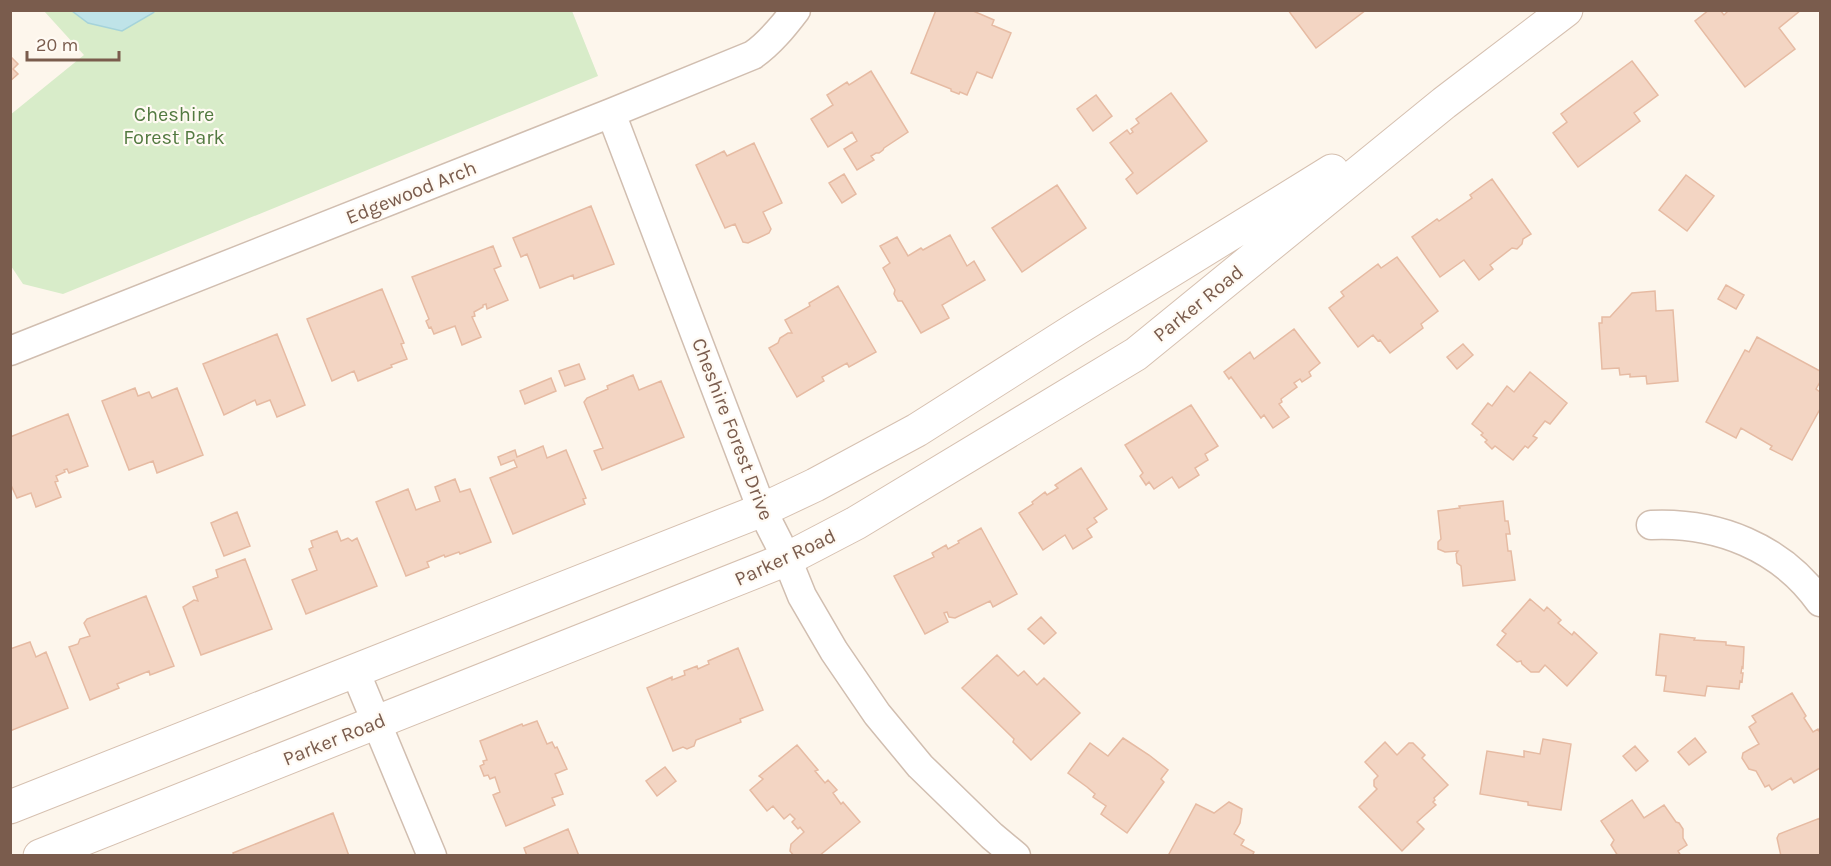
<svg xmlns="http://www.w3.org/2000/svg" width="1831" height="866" viewBox="0 0 1831 866" font-family="Karla,sans-serif">
	<style>
		.green { fill: #d8ecc9 }
		.water { fill: #bfe3e8; stroke: #a5d3da; stroke-width: 1.5 }
		.building { fill: #f3d5c3; stroke: #e6bba3; stroke-width: 1.5 }
		.lines { fill: none; stroke-linecap: round; stroke-linejoin: round }
		.street-casing { stroke: #d1beb0; stroke-width: 31 }
		.secondary-casing { stroke: #d6c0b0; stroke-width: 35 }
		.street { stroke: #fff; stroke-width: 28 }
		.secondary { stroke: #fff; stroke-width: 33 }
		.labels { text-anchor: middle; stroke-width: 4.5; stroke-linejoin: round; paint-order: stroke }
		.park-label { font-size: 20px; fill: #537a41; stroke: #fffaf3 }
		.street-label { font-size: 20px; fill: #7a5c4d; stroke: #fffaf3 }
	</style>
	<rect width="100%" height="100%" fill="#fdf6ec"/>
	<path class="green" d="M44,11H572L598,76L63,294L23,284L11,266L10,115L84,55Z"/>
	<path class="water" d="M72,11L155,10V11L153,13L122,31L88,23Z"/>
	<path class="building" d="M936,10H971L994,20L992,25L1011,33L992,78L977,72L967,95L960,92L959,94L951,91V89L911,73Z
		M1288,10H1366L1316,48Z
		M1709,10H1720L1724,15L1729,10H1801L1779,28L1795,49L1745,87L1695,21Z
		M10,56L18,64L13,69L18,74L10,81Z
		M1632,61L1658,95L1634,113L1640,121L1578,167L1553,133L1567,122L1561,114Z
		M871,71L908,132L884,148L883,150L879,153H876L871,156L874,160L857,170L844,149L857,141L852,132L828,147L811,119L833,105L827,95L847,82L849,85Z
		M1171,93L1207,141L1137,194L1126,179L1133,173L1110,143L1127,130L1130,134L1133,132L1131,129L1139,123L1136,119Z
		M1096,95L1112,116L1093,131L1077,109Z
		M754,143L782,203L763,212L771,229L769,233L748,243L743,242L735,224L725,228L696,165L724,151L727,156Z
		M844,174L856,194L842,203L829,183Z
		M1686,175L1714,196L1687,231L1659,210Z
		M1492,179L1531,234L1523,239L1522,244L1517,249L1512,248L1490,265L1493,269L1479,280L1464,260L1440,277L1412,237L1437,219L1439,221L1472,198L1470,195Z
		M1057,185L1086,228L1022,272L992,228Z
		M591,206L614,264L574,279L573,275L540,288L527,254L521,257L513,238Z
		M950,235L967,266L974,261L985,280L942,305L949,318L921,333L902,301H898L894,294L895,290L883,268L890,263L880,246L897,237L908,256L921,248L923,250Z
		M493,246L501,266L494,269L508,300L487,309L486,304L483,305V307L474,312L475,316L472,317L481,337L462,345L455,326L434,334L431,327L429,328L426,321L429,319L412,277Z
		M1397,257L1438,311L1421,324L1423,328L1390,353L1380,340L1378,341L1373,335L1358,347L1329,308L1344,296L1341,292L1378,264L1381,268Z
		M1726,285L1744,295L1736,309L1718,299Z
		M838,286L876,352L849,367L847,363L822,377L824,381L797,397L769,348L778,343L780,338L788,333H792L785,320L810,306L809,303Z
		M382,289L404,343L401,344L407,359L391,365L392,367L358,381L354,371L332,381L307,319Z
		M1655,291L1656,311L1673,310L1678,381L1647,384L1646,376L1630,377V374L1620,375L1619,368L1602,369L1599,323H1602V317H1610L1632,293Z
		M1294,329L1320,363L1309,372L1311,376L1302,382L1300,379L1294,383L1297,387L1281,399L1282,402L1279,404L1289,417L1273,428L1264,415L1261,418L1231,377L1229,379L1224,372L1250,352L1254,359Z
		M277,334L305,405L277,417L270,400L257,405L255,400L224,415L203,364Z
		M1757,337L1820,371V382L1816,389L1820,392V409L1792,460L1770,449L1772,446L1741,428L1736,438L1706,422L1745,350L1749,352Z
		M1463,344L1473,355L1457,369L1447,357Z
		M579,364L585,379L565,386L559,371Z
		M1530,372L1567,403L1550,424L1545,421L1533,436L1537,438L1528,448L1525,446L1513,460L1495,446L1492,449L1485,442L1487,440L1481,435L1483,433L1472,424L1488,403L1492,406L1507,386L1514,392Z
		M633,375L639,390L661,381L684,437L602,470L594,451L603,448L584,402L587,398L608,389L607,386Z
		M551,378L556,391L525,404L520,391Z
		M135,388L138,396L149,392L152,398L177,388L203,455L157,473L153,461L129,470L102,401Z
		M1191,405L1218,446L1205,454L1208,460L1195,468L1199,475L1179,488L1172,477L1154,489L1149,482L1146,485L1140,476L1143,473L1125,445Z
		M68,414L88,466L69,473L67,469L64,470L65,472L56,476L58,481L55,482L61,497L36,507L31,493L17,498L10,483V437Z
		M543,446L547,458L566,450L586,498L583,499L585,504L513,534L490,478L517,467L514,460L501,465L498,457L515,450L517,457Z
		M1081,468L1107,509L1094,518L1097,522L1087,529L1092,537L1073,549L1065,535L1043,550L1019,513L1033,504L1032,502L1045,492L1047,495L1058,488L1055,485Z
		M455,479L460,492L470,489L491,542L460,554L459,552L445,557L444,555L427,562L429,567L406,576L376,502L408,489L416,510L440,501L435,487Z
		M1503,501L1505,521H1508L1510,534H1506L1508,551H1511L1515,580L1463,586L1461,566L1457,563L1456,554L1458,551L1445,552L1438,549V542L1441,539L1438,511L1460,508L1459,506Z
		M237,512L250,546L224,556L211,523Z
		M981,528L1017,594L993,607L990,601L955,618L949,617L947,612L944,613L948,622L925,634L894,576L934,557L932,553L946,545L948,549L959,543L958,541Z
		M337,531L341,541L348,538L352,541L357,538L377,586L306,614L292,580L317,570L309,549L313,547L311,541Z
		M245,559L272,629L201,655L183,607L194,600L198,601L193,587L218,577L216,570Z
		M146,596L174,666L150,675L149,671L117,684L119,688L90,700L69,647L78,644L80,639L90,636L84,623L87,619Z
		M1530,599L1544,611L1547,607L1561,620L1558,623L1572,635L1574,632L1597,653L1567,686L1545,665L1539,672H1531L1522,664L1521,661L1517,662L1497,645L1506,634L1502,631Z
		M1041,617L1056,633L1044,644L1028,629Z
		M1660,634L1695,638L1694,640L1726,642V645L1744,647L1743,668L1742,667L1741,673H1743L1742,682L1740,681L1739,689L1707,686L1705,696L1664,691L1666,676L1656,675Z
		M30,642L36,657L46,652L68,708L10,731V649Z
		M738,648L763,710L740,719L741,722L696,740L694,746L687,749L683,747L673,751L647,688L672,677V680L685,675L684,671L697,666L698,669L709,664L708,661Z
		M997,655L1018,676L1024,671L1037,685L1044,678L1080,713L1031,760L1013,742L1014,739L962,688Z
		M1792,693L1806,716L1804,718L1813,732L1818,729L1820,733V768L1794,783L1791,778L1772,790L1769,785L1765,787L1756,771L1749,769L1742,758L1743,753L1759,744L1749,727L1756,722L1752,716Z
		M537,721L547,744L552,742L555,748L557,747L567,769L555,774L563,794L552,798L555,805L506,826L493,795L500,792L495,777L490,779L488,775L484,776L480,766L484,764L483,761L487,760L480,741L522,724L523,726Z
		M1123,738L1149,755L1168,770L1161,779L1164,782L1127,833L1101,814L1106,806L1093,797L1095,794L1087,787L1068,773L1090,743L1108,756Z
		M1695,738L1706,752L1689,765L1678,752Z
		M1543,739L1571,744L1561,810L1528,805V802L1480,794L1487,751L1524,757V751L1540,754Z
		M1385,742L1397,755L1409,743H1413L1425,755L1422,758L1448,785L1434,798L1435,800L1433,802L1436,805L1417,822L1424,829L1402,851L1359,807L1377,789L1374,786V780L1378,776L1365,762Z
		M797,745L818,770L815,771L825,783L828,780L837,790L833,793L841,804L843,802L860,822L819,856H794L790,851L791,844L804,832L800,827L798,829L792,822L795,819L790,814L784,819L773,806L767,811L750,790L763,779L759,776Z
		M1635,746L1648,761L1636,771L1623,756Z
		M665,767L676,781L657,796L646,781Z
		M1632,800L1644,818L1664,805L1676,822L1679,823L1683,829V838L1687,845L1678,851L1681,856H1618L1611,845L1614,840L1601,821Z
		M1229,802L1242,809L1240,823L1234,834L1244,840L1241,845L1254,852L1252,856H1172L1169,854L1196,804L1214,813Z
		M333,813L349,856H234L233,853Z
		M1820,818V856H1781L1777,838L1779,834Z
		M568,829L579,856H527L524,848Z"/>
	<g class="lines">
		<defs>
			<path id="street" d="M611,113L762,510L787,559L802,596L834,651L877,714L920,766L992,836L1016,856
				M10,351L611,113L753,55C770,43 783,27 796,10
				M1651,525C1717,522 1781,547 1820,602
				M355,671L432,856"/>
			<path id="secondary" d="M10,807L762,510L815,485L917,430L1076,329L1332,171
				M40,856L787,559L856,523L1136,354L1444,103L1566,10"/>
		</defs>
		<use href="#street" class="street-casing"/>
		<use href="#secondary" class="secondary-casing"/>
		<use href="#street" class="street"/>
		<use href="#secondary" class="secondary"/>
	</g>
	<g class="labels">
		<g class="park-label">
			<text x="174" y="121">Cheshire<tspan x="174" dy="23">Forest Park</tspan></text>
		</g>
		<g class="street-label">
			<text transform="translate(411 192) rotate(-22)" y="7">Edgewood Arch</text>
			<text transform="translate(1198 303) rotate(-39)" y="7">Parker Road</text>
			<text transform="translate(733 429) rotate(69)" y="7">Cheshire Forest Drive</text>
			<text transform="translate(785 557) rotate(-25)" y="7">Parker Road</text>
			<text transform="translate(334 739) rotate(-22)" y="7">Parker Road</text>
		</g>
	</g>
	<rect width="1831" height="866" fill="none" stroke="#7a5c4d" stroke-width="24"/>
	<path d="M27 51v9h92v-9" fill="none" stroke="#7a5c4d" stroke-width="3"/>
	<text x="36" y="51" font-size="18" fill="#7a5c4d" stroke="#fffaf3" stroke-width="4.5" paint-order="stroke">20 m</text>
</svg>
